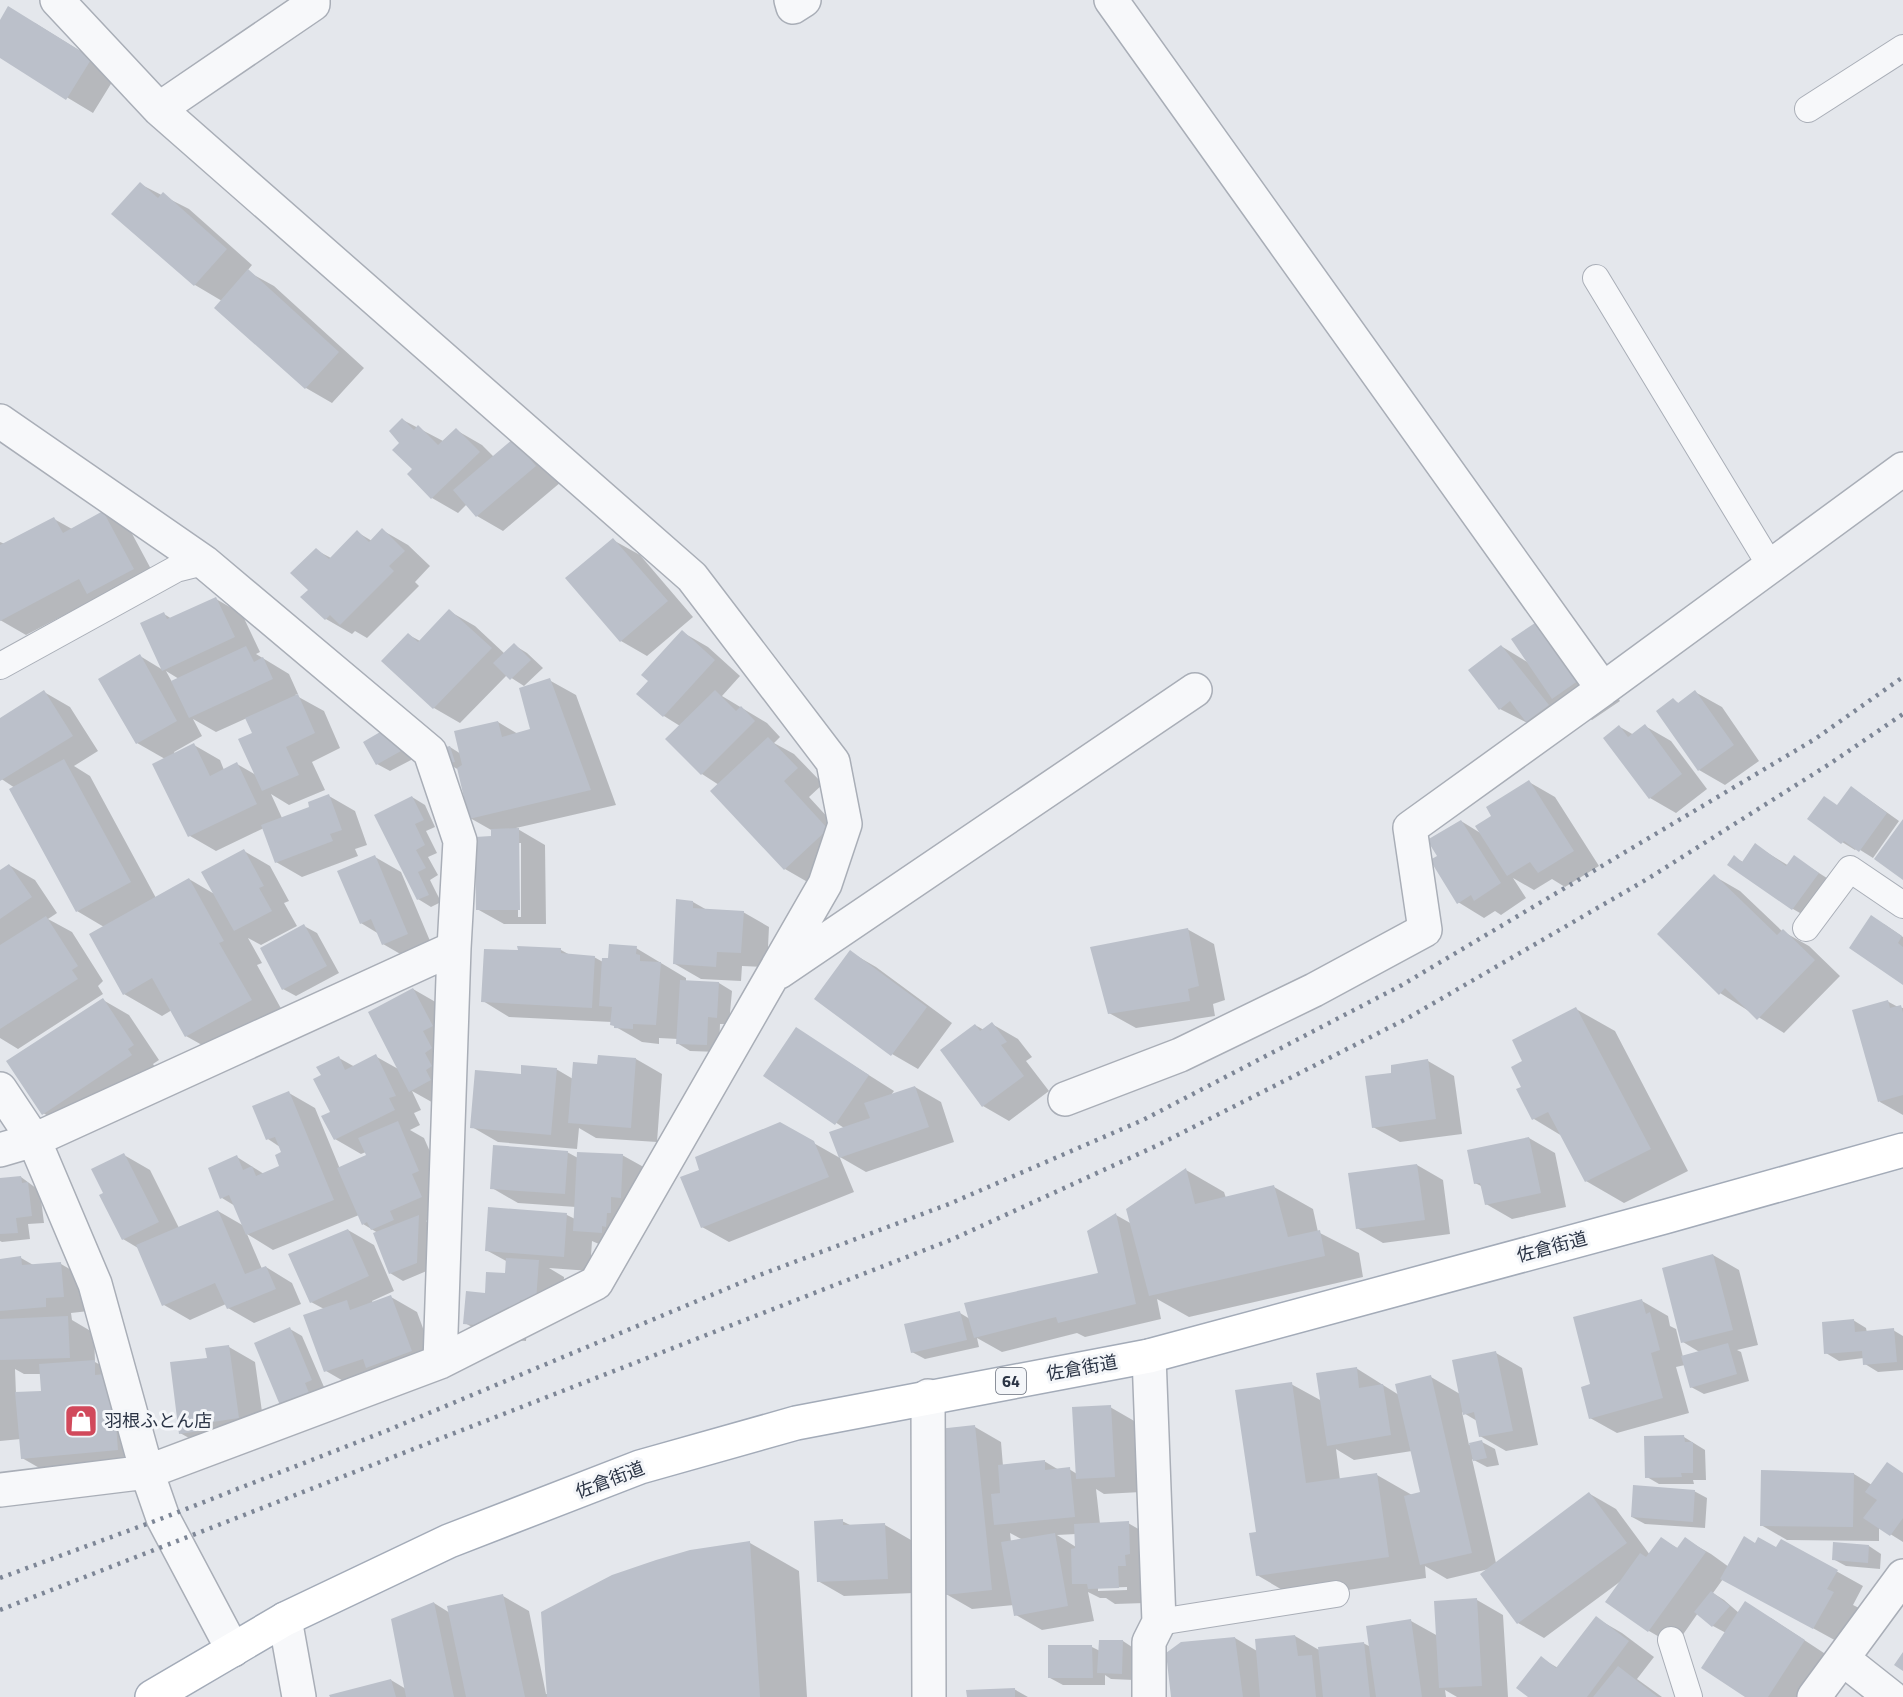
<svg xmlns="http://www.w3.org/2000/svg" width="1903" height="1697" viewBox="0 0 1903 1697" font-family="'Titillium Web','Noto Sans JP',sans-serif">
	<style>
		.shadow { fill: #0003; fill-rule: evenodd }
		.building { fill: #bbc0ca }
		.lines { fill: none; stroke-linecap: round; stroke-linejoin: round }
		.service-casing { stroke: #a9aeb7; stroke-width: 28 }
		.minor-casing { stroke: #a9aeb7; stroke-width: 36 }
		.tertiary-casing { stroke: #a9aeb7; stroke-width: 36 }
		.primary-casing { stroke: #a3abb8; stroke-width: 36 }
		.service { stroke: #f7f8fa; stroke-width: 26 }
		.minor { stroke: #f7f8fa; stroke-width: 33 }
		.tertiary { stroke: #f7f8fa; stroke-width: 33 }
		.primary { stroke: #fff; stroke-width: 33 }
		.rail { stroke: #7d8696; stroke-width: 4.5; stroke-dasharray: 3 6; stroke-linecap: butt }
		.labels { text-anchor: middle; stroke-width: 6; stroke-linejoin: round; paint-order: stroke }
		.shield { fill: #f4f6f9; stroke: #676e7b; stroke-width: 1.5 }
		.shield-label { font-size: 16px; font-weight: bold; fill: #2b3445 }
		.street-label { font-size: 18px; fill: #2b3445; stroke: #f4f6f9 }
		.poi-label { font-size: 18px; fill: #2b3445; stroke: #f4f6f9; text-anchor: start }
	</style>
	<rect width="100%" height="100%" fill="#e4e7ec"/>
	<path class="shadow" d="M0,23H35L117,74L93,113L0,57Z
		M140,184L189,209L252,265L247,271L274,286L364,368L332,403L306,388L216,307L222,301L195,285Z
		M403,420L443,441L456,430L482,445L494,457L513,441L561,482L503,531L477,516L467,504L458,513L432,498L414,469L402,443Z
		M103,513L129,528L159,584L114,608L97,598L26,635L0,620V542L5,544L54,519L72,529Z
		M382,530L408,545L430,566L415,582L419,586L367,638L355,631L352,634L326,619L310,590L316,550L331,558L357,532L372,541Z
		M613,540L640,555L693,617L647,656L621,641Z
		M216,599L242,614L260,652L256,654L289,674L298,694L295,695L324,711L340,748L312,762L325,790L289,805L271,794L282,818L311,808L329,796L355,811L367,845L355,849L358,856L302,877L276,862L264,828L216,851L190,836L165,759L137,743L140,656L163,670L164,614L172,619ZM166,671L179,679L172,682ZM247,718L254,733L256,775L237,764L224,770L220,760L194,745L175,754L174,752L202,736L193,719L216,732Z
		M449,611L475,626L505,654L514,645L527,653L543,668L524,686L507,675L460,723L434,708L384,661L409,635L420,641Z
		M682,632L708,647L740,676L722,696L767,723L780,737L774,743L794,754L823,784L809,797L853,845L811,884L785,869L719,785L702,774L680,726L664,716L638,694L650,681Z
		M1579,642L1620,701L1592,720L1558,700L1574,720L1553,736L1500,709L1501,646L1529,663Z
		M549,680L576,695L616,805L516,828L545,845L546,924H504L477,909L493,831L470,818L459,770L447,763L450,747L461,754L498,722L518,734L532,730ZM518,843H521V917H518Z
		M44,692L70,707L98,751L74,766L90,776L156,898L189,879L216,895L244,851L270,866L289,901L284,903L297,926L261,945L248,938L262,963L257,965L289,1023L225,1058L186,1036L172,1010L162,1016L124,994L104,927L77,911L15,788L0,778V719Z
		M1695,692L1722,707L1759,761L1725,785L1699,770L1673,700L1680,704Z
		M1645,726L1671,741L1707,789L1676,813L1650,798L1620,727L1634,735Z
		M387,730L413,759L390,771L377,764Z
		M1529,782L1555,797L1599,866L1565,887L1552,879L1534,890L1513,878L1526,898L1501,915L1495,911L1484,918L1458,902L1439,856L1461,821L1482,834Z
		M1864,796L1899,821L1873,858L1857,848L1855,850L1842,842L1838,806Z
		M412,797L425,805L435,827L426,831L437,853L428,857L438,875L430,880L441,902L431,907L418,899Z
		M1755,845L1789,866L1794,857L1844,889L1819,924L1793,909L1729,865L1734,857L1743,862Z
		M375,857L401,872L433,948L409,959L383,944L379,934L361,923Z
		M9,865L35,880L57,913L48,919L72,932L103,981L98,986L103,994L18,1049L0,1038V871Z
		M1714,876L1740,891L1782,931L1809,946L1840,976L1784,1033L1720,993Z
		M693,902L707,910L743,912L769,927L767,967L742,966L741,981L701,979L675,964Z
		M1884,924L1903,937V984Z
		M304,926L317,933L339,973L296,996L283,989Z
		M1187,929L1214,944L1225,1000L1213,1004L1215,1016L1136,1028L1109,1013Z
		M636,948L686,978V982L719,983L732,991L729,1024H720L719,1052L690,1051L677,1043L678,1039L659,1038V1044L642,1042L616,1027L612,1022L509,1017L483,1001L561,950L570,955L594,957L603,962Z
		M850,952L876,967L952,1023L918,1069L892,1054Z
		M413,989L439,1004L437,1105L412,1091L421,1110L414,1113L420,1125L410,1130L424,1138L445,1186L447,1212L426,1221L431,1224L429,1270L403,1281L390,1273L378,1233L363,1224L359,1215L273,1250L247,1234L262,1269L266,1267L292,1283L301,1304L254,1323L228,1308L226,1304L190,1320L164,1305L138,1248L123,1239L105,1194L124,1155L150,1170L179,1228L218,1211L244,1226L235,1206L222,1198L237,1157L264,1174L281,1167L283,1153L280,1147L268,1139L289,1093L315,1108L340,1169L368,1156L366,1152L361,1154L335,1139L332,1112L323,1076L339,1058L355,1067L375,1056L400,1070Z
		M103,1000L129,1015L159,1060L153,1064L157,1070L69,1128L43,1113Z
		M1887,1001L1898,1007L1903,1008V1115L1880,1102Z
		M1576,1009L1615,1031L1688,1171L1624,1203L1586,1181L1562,1136L1534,1119L1518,1089L1523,1087L1524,1062Z
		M992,1024L1018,1039L1032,1057L1026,1061L1049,1091L1009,1121L983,1106L975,1025L984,1030Z
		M796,1029L894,1091L891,1095L915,1087L941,1102L954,1142L866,1172L840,1157L844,1128L765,1075Z
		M636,1059L662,1074L657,1142L596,1138L579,1128L577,1149L498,1142L472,1127L522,1075L556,1069L573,1079L599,1066Z
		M1428,1061L1454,1076L1462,1134L1400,1142L1373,1127L1393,1074Z
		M780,1124L840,1158L854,1192L729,1242L702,1227L682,1178L701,1170Z
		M1529,1138L1555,1153L1566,1207L1512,1219L1486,1204L1483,1187L1475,1183Z
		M567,1152L578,1158L622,1155L649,1170L601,1245L592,1241L590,1271L549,1268L564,1277L561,1315L545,1314L544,1329L527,1328L526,1341L491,1338L465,1323L486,1294L507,1275L508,1262L486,1250L490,1209L567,1215L575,1219L576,1207L518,1203L492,1188Z
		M1417,1165L1443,1180L1450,1234L1383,1243L1357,1228Z
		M1186,1170L1224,1192L1226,1198L1274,1187L1313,1209L1318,1232L1359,1253L1363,1277L1189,1317L1157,1299L1161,1319L1085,1337L1077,1333L1002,1352L977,1338L979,1347L925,1359L912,1352L960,1313L970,1319L1099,1274L1116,1215L1132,1224Z
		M21,1177L40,1191L44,1223L28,1224L30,1239L2,1242L0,1241V1180Z
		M348,1230L374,1245L394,1291L372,1301L373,1303L391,1297L417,1312L437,1366L352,1386L326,1371L324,1309L311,1302Z
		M1713,1255L1739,1270L1758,1345L1737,1350L1741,1352L1749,1381L1704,1394L1691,1387L1685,1365L1676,1367L1689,1413L1617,1433L1590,1418L1592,1385L1642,1301L1668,1316L1670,1326L1676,1329L1683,1357L1701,1353L1683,1342Z
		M21,1258L35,1266L61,1264L87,1279L89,1311L71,1313L72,1320L94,1333L95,1362L120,1376L143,1465L48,1473L22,1458L21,1439L0,1441V1260ZM15,1369L24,1374H41L43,1392L16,1394Z
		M1853,1320L1866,1328L1867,1333L1893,1330L1903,1336V1370L1878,1372L1865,1364L1864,1358L1839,1361L1826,1353Z
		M290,1329L302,1336L324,1387L317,1390L323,1405L296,1416Z
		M229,1347L255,1362L265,1433L207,1448L180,1433Z
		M1496,1353L1522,1368L1538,1445L1506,1451L1480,1436L1477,1421L1462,1412L1469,1445L1482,1442L1495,1449L1499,1465L1487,1467L1472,1459L1496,1563L1590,1494L1616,1509L1650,1555L1662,1539L1679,1549L1685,1539L1711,1554L1729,1567L1756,1545L1777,1549L1782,1541L1863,1586L1853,1605L1859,1608L1840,1643L1723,1579L1713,1593L1724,1600L1739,1613L1771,1618L1830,1657L1804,1697H1748L1726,1633L1713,1626L1698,1613L1675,1646L1649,1631L1621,1581L1544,1638L1518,1623L1482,1574L1489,1569L1447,1579L1425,1566L1426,1578L1296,1598L1257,1575L1258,1533L1291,1384L1322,1401L1356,1368L1399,1395L1431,1377L1460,1394ZM1336,1449L1354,1460L1412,1451L1422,1493L1412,1495L1377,1475L1340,1480Z
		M1110,1407L1136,1422L1141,1492L1104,1494L1096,1489L1100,1524L1128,1523L1154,1538L1145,1603L1115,1604L1106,1598H1100L1088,1592L1094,1621L1042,1630L1016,1615L1014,1605L972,1609L946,1594L975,1427L1001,1442L1003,1466L1044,1461L1059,1470L1069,1469L1077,1474ZM1010,1533L1023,1540L1011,1542ZM1076,1534V1547L1057,1535ZM1127,1587V1590L1098,1591V1588Z
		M1684,1437L1705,1450L1706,1480H1693L1694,1484H1659L1647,1477Z
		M1762,1472L1854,1474L1872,1485L1903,1473V1542L1879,1527V1541L1787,1540L1761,1525Z
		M1694,1491L1707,1498L1705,1528L1645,1524L1632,1517Z
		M842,1521L852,1526L885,1525L911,1540L914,1593L844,1596L818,1581Z
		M750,1543L799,1571L807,1697H331L391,1680L406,1689L434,1603L450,1613L503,1596L529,1611L546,1694H548Z
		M1869,1546L1881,1554L1880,1569L1846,1566L1833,1559Z
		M1477,1600L1503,1615L1508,1697H1457L1445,1690L1446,1697H1173L1235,1638L1257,1651L1295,1636L1319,1650L1363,1643L1371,1647L1411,1621L1438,1636Z
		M1596,1618L1622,1633L1654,1657L1637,1679L1662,1697H1531L1541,1658L1558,1668Z
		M1123,1641L1135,1649L1134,1680L1111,1679L1105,1675V1685H1063L1050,1678L1092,1647L1100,1651Z
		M1014,1689L1028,1697H968Z"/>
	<path class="building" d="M8,6L92,58L66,100L0,58V20Z
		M140,182L158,198L163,192L227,249L194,286L111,214Z
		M248,269L339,352L305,389L214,308Z
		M402,418L414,430L418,425L438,445L456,428L480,452L431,499L407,474L412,469L392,450L399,443L389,431Z
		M513,439L536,466L476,517L453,490Z
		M103,511L134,569L87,594L79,579L0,621V545L54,517L63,533Z
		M382,528L405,551L389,566L394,571L340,625L330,615L325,620L300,597L308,590L290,573L316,548L329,559L357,530L369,542Z
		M613,538L668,601L620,642L565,578Z
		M216,597L235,637L162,671L140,623L164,612L167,619Z
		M449,609L492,648L433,709L381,661L408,633L418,642Z
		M1541,619L1582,678L1552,699L1511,639Z
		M682,630L715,660L663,717L636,694L648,681L641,675Z
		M514,643L531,660L510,680L493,663Z
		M1501,645L1549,705L1526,722L1510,701L1499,710L1468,670Z
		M246,646L254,662L263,657L273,679L189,718L171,681Z
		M140,654L177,721L136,744L98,679Z
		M550,678L591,790L469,819L457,768L462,765L454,731L498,721L502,737L530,729L519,688Z
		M44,690L73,736L0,781V718Z
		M715,690L736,711L741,706L755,721L701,775L665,739Z
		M1695,690L1734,745L1698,771L1656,711L1673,698L1678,703Z
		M298,694L315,733L286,747L299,775L262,791L238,739L252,733L245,718Z
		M1645,724L1682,774L1649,799L1603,738L1619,725L1628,737Z
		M387,728L401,751L376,765L363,742Z
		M768,737L798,768L784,781L828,829L784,870L710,791Z
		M194,743L210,776L237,762L257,804L188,837L152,764Z
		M450,746L455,762L446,764L441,748Z
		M64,759L131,882L76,912L9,789Z
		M1529,780L1574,851L1538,873L1530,862L1507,876L1475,826L1491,816L1486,807Z
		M1851,786L1887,813L1859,852L1844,841L1841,844L1807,819L1824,796L1837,805Z
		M329,794L342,830L330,834L333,841L275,863L261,825L309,807L308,802Z
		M412,796L424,820L415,824L425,845L416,850L426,868L418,872L429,895L417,900L374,815Z
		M1903,819V880L1874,859Z
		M1461,820L1501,883L1474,901L1471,895L1457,904L1430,860L1437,856L1427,840Z
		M519,828L520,910H476L475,837L491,836V829Z
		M1755,843L1786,866L1794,855L1819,873L1792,910L1727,865L1734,855L1742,862Z
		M244,849L264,886L259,888L272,911L234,931L201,872Z
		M375,855L408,934L382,945L371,919L360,924L337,871Z
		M9,864L32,897L0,919V870Z
		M1714,874L1777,935L1783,929L1815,960L1757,1020L1725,988L1719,995L1657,934Z
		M189,878L224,941L219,943L252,1000L185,1037L152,978L123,995L89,934Z
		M676,899L693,901V908L744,911L741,953L717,952L716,967L673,964Z
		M1871,915L1902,936L1898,943L1903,947V985L1849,948Z
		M46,916L78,966L72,970L78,979L0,1029V945Z
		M304,924L327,966L282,990L260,948Z
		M1188,928L1199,986L1188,989L1190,1001L1108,1014L1090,947Z
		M609,944L637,946L636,954L640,955V961L661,962L656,1025L633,1024V1029L614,1028V1026L610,1025L612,1007L599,1006L602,958H608Z
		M517,946L561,948V953L595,956L592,1008L481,1002L484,949L518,950Z
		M850,950L927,1007L891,1056L814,999Z
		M680,980L719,982L717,1018L708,1017L707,1045L676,1044Z
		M413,988L433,1026L423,1031L432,1048L425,1053L432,1066L426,1070L431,1080L409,1092L368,1012Z
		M103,998L134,1045L128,1049L132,1055L42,1115L6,1061Z
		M1888,1000L1890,1008L1901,1005L1903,1013V1095L1878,1102L1852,1010Z
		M1576,1007L1651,1149L1585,1182L1548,1112L1532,1120L1516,1089L1521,1087L1511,1067L1522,1061L1512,1040Z
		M992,1022L1007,1042L1001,1045L1024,1076L982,1107L940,1050L975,1024L980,1031Z
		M796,1027L869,1075L835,1125L763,1076Z
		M376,1054L396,1096L389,1098L395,1110L334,1140L321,1116L330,1112L313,1079L321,1075L316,1067L339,1056L345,1070Z
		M598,1055L636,1058L631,1128L568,1123L573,1062L597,1064Z
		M1428,1059L1436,1119L1372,1128L1365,1076L1391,1073V1065Z
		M521,1065L557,1068L551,1135L470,1128L475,1070L521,1074Z
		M915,1086L929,1127L839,1158L829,1132L870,1118L864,1103Z
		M289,1091L334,1200L246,1235L229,1195L220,1199L208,1168L237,1155L243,1170L252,1166L256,1176L279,1166L275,1155L281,1152L275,1137L266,1140L252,1106Z
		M398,1121L419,1171L412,1174L422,1197L390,1211L394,1220L371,1230L367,1222L362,1225L337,1168L366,1155L358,1138Z
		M780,1122L814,1141L829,1177L701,1228L680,1177L699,1170L695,1157Z
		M1529,1137L1541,1193L1485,1205L1480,1183L1474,1184L1467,1150Z
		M493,1145L568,1151L565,1194L490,1189Z
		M577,1152L623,1154L621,1198L611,1197V1213H607L606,1227L602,1226V1233L573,1231Z
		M124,1153L159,1222L122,1240L99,1195L103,1193L91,1169Z
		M1417,1164L1425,1220L1356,1229L1348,1173Z
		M1186,1168L1195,1204L1274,1185L1288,1237L1320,1230L1325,1256L1149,1296L1126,1209Z
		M21,1176L22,1183L28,1182L32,1216L16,1218L18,1233L0,1234V1178Z
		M488,1207L567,1213L564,1257L485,1251Z
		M218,1210L245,1274L266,1266L276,1289L227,1309L215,1283L162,1306L136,1245Z
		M1116,1213L1136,1304L1058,1323L1056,1317L974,1338L964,1303L1098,1273L1087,1231Z
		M419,1215L417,1263L389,1274L373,1233Z
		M348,1229L369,1276L310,1303L288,1254Z
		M1713,1254L1733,1330L1681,1343L1662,1268Z
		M21,1256L22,1265L61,1262L64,1297L46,1298V1307L0,1311V1259Z
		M506,1258L539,1260L536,1301L520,1300L519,1315L500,1327L463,1324L466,1291L485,1293L486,1272L505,1273Z
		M391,1295L412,1351L366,1368L363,1359L324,1372L303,1315L347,1300L350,1310Z
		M1642,1299L1646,1314L1650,1312L1660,1350L1651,1353L1663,1398L1589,1419L1581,1387L1590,1384L1573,1317Z
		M960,1311L967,1340L911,1353L904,1324Z
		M68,1316L70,1358L0,1360V1319Z
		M1854,1319L1855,1332L1894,1328L1897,1362L1863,1365L1862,1351L1824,1354L1822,1322Z
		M290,1327L312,1380L305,1383L311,1398L282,1410L254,1343Z
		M1728,1343L1737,1374L1690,1388L1681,1356Z
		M229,1345L239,1418L206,1423L207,1430L179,1434L170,1362L207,1358L205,1348Z
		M1496,1351L1513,1431L1479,1437L1474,1412L1463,1415L1452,1360Z
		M95,1360V1375L112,1373L118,1450L21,1459L15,1392L41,1391L39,1364Z
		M1357,1367L1359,1388L1383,1384L1391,1435L1327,1446L1316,1373Z
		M1431,1375L1472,1553L1420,1565L1404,1496L1420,1492L1395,1384Z
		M1292,1382L1306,1483L1377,1473L1389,1557L1256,1576L1249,1533L1256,1532L1235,1390Z
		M1111,1405L1115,1477L1076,1479L1072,1407Z
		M975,1425L992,1590L945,1595L938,1429Z
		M1684,1435L1685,1442H1693V1473H1681L1682,1477L1645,1478L1644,1436Z
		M1482,1440L1487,1458L1473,1461L1469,1443Z
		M1045,1460V1470L1070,1467L1075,1517L994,1525L991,1494L1000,1493L998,1465Z
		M1887,1462L1903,1473V1518L1890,1536L1863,1518L1877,1500L1865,1492Z
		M1761,1470L1854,1473L1853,1527L1760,1526Z
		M1633,1485L1695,1490L1693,1522L1631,1517Z
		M1589,1492L1627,1543L1517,1624L1480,1574Z
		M843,1519V1525L885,1523L888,1579L817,1582L814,1521Z
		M1129,1521L1130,1554L1125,1555L1126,1566H1118L1119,1588L1088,1589L1087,1584H1072L1071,1549L1075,1548L1074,1524Z
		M1055,1533L1068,1606L1014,1616L1001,1542Z
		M1744,1536L1755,1543L1758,1537L1776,1547L1781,1539L1838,1570L1827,1589L1834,1592L1813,1629L1720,1579Z
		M1661,1537L1677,1548L1685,1537L1706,1552L1648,1632L1605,1602L1640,1553L1646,1557Z
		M750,1541L760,1697H547L541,1612L612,1575L656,1560L690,1550Z
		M1833,1542L1869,1545L1868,1563L1832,1560Z
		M1711,1591L1730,1606L1712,1627L1694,1612Z
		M503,1594L525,1697H466L447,1606Z
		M1477,1598L1482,1686L1439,1688L1434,1601Z
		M1745,1601L1805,1640L1768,1697H1745L1701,1668Z
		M434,1602L454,1697H406L391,1619Z
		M1596,1616L1629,1641L1587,1697H1528L1516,1688L1541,1656L1556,1668Z
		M1411,1619L1422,1697H1376L1366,1626Z
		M1295,1635L1298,1656L1312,1655L1316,1697H1260L1255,1639Z
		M1235,1637L1243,1697H1171L1166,1653L1181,1642Z
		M1099,1640H1123L1122,1674L1097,1673Z
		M1364,1642L1370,1697H1323L1318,1647Z
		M1048,1645H1092L1093,1678H1048Z
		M1903,1652V1671L1894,1665Z
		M1618,1666L1658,1697H1593Z
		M391,1679L396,1697H330L329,1695Z
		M1015,1688V1697H967L966,1690Z"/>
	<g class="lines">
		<defs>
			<path id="service" d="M1808,109L1903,48
				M1596,278L1770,565
				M0,666L176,569L204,562
				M1806,928L1850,869L1903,905
				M1159,1622L1336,1594
				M1671,1640L1689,1697"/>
			<path id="minor" d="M791,0L793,7L804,0
				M1111,0L1603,689L1903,469
				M159,109L313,4V0
				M0,421L204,562L430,752L460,841L454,948L440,1362
				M779,972L1195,690
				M0,1089L34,1140L95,1284L147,1472L163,1518L233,1650
				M1065,1099L1180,1055L1314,990L1425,930L1410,828L1603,689
				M0,1150L34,1140L454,948
				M928,1396L929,1697
				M0,1490L147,1472L440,1362L596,1283L825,884L845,824L833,762L692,577L159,109L57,0
				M285,1619L299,1697
				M1843,1659L1891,1697
				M1149,1697V1642L1159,1622L1149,1356"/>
			<path id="tertiary" d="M1814,1697L1903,1576"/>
			<path id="primary" d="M152,1697L285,1619L449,1541L640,1467L796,1423L1149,1356L1664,1217L1903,1150"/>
		</defs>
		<use href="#service" class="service-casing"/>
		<use href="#minor" class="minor-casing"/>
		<use href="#tertiary" class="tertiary-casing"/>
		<use href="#primary" class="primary-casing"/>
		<use href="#service" class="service"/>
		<use href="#minor" class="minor"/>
		<use href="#tertiary" class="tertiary"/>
		<use href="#primary" class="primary"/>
		<path class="rail" d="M0,1578L163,1518L386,1431L757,1276L949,1204L1143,1120L1402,985L1815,739L1903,677
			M0,1610L953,1239L1156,1146L1408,1018L1649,878L1831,763L1903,714"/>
	</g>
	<defs>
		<symbol id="shop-square" viewBox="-11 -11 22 22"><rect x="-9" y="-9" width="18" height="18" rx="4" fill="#d1495b" stroke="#f4f6f9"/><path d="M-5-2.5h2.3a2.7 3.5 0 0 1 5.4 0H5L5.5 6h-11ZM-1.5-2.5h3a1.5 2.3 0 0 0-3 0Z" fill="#fff"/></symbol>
	</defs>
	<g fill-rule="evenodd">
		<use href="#shop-square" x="62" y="1402" width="38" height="38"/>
	</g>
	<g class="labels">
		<rect class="shield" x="996" y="1368" width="30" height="26" rx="4.5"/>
		<g class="shield-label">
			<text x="1011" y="1387">64</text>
		</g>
		<g class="street-label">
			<text transform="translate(1552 1247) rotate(-15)" y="6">佐倉街道</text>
			<text transform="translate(1082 1368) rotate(-10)" y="6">佐倉街道</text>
			<text transform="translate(610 1480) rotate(-21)" y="6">佐倉街道</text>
		</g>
		<g class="poi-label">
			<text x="104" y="1427">羽根ふとん店</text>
		</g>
	</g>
</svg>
